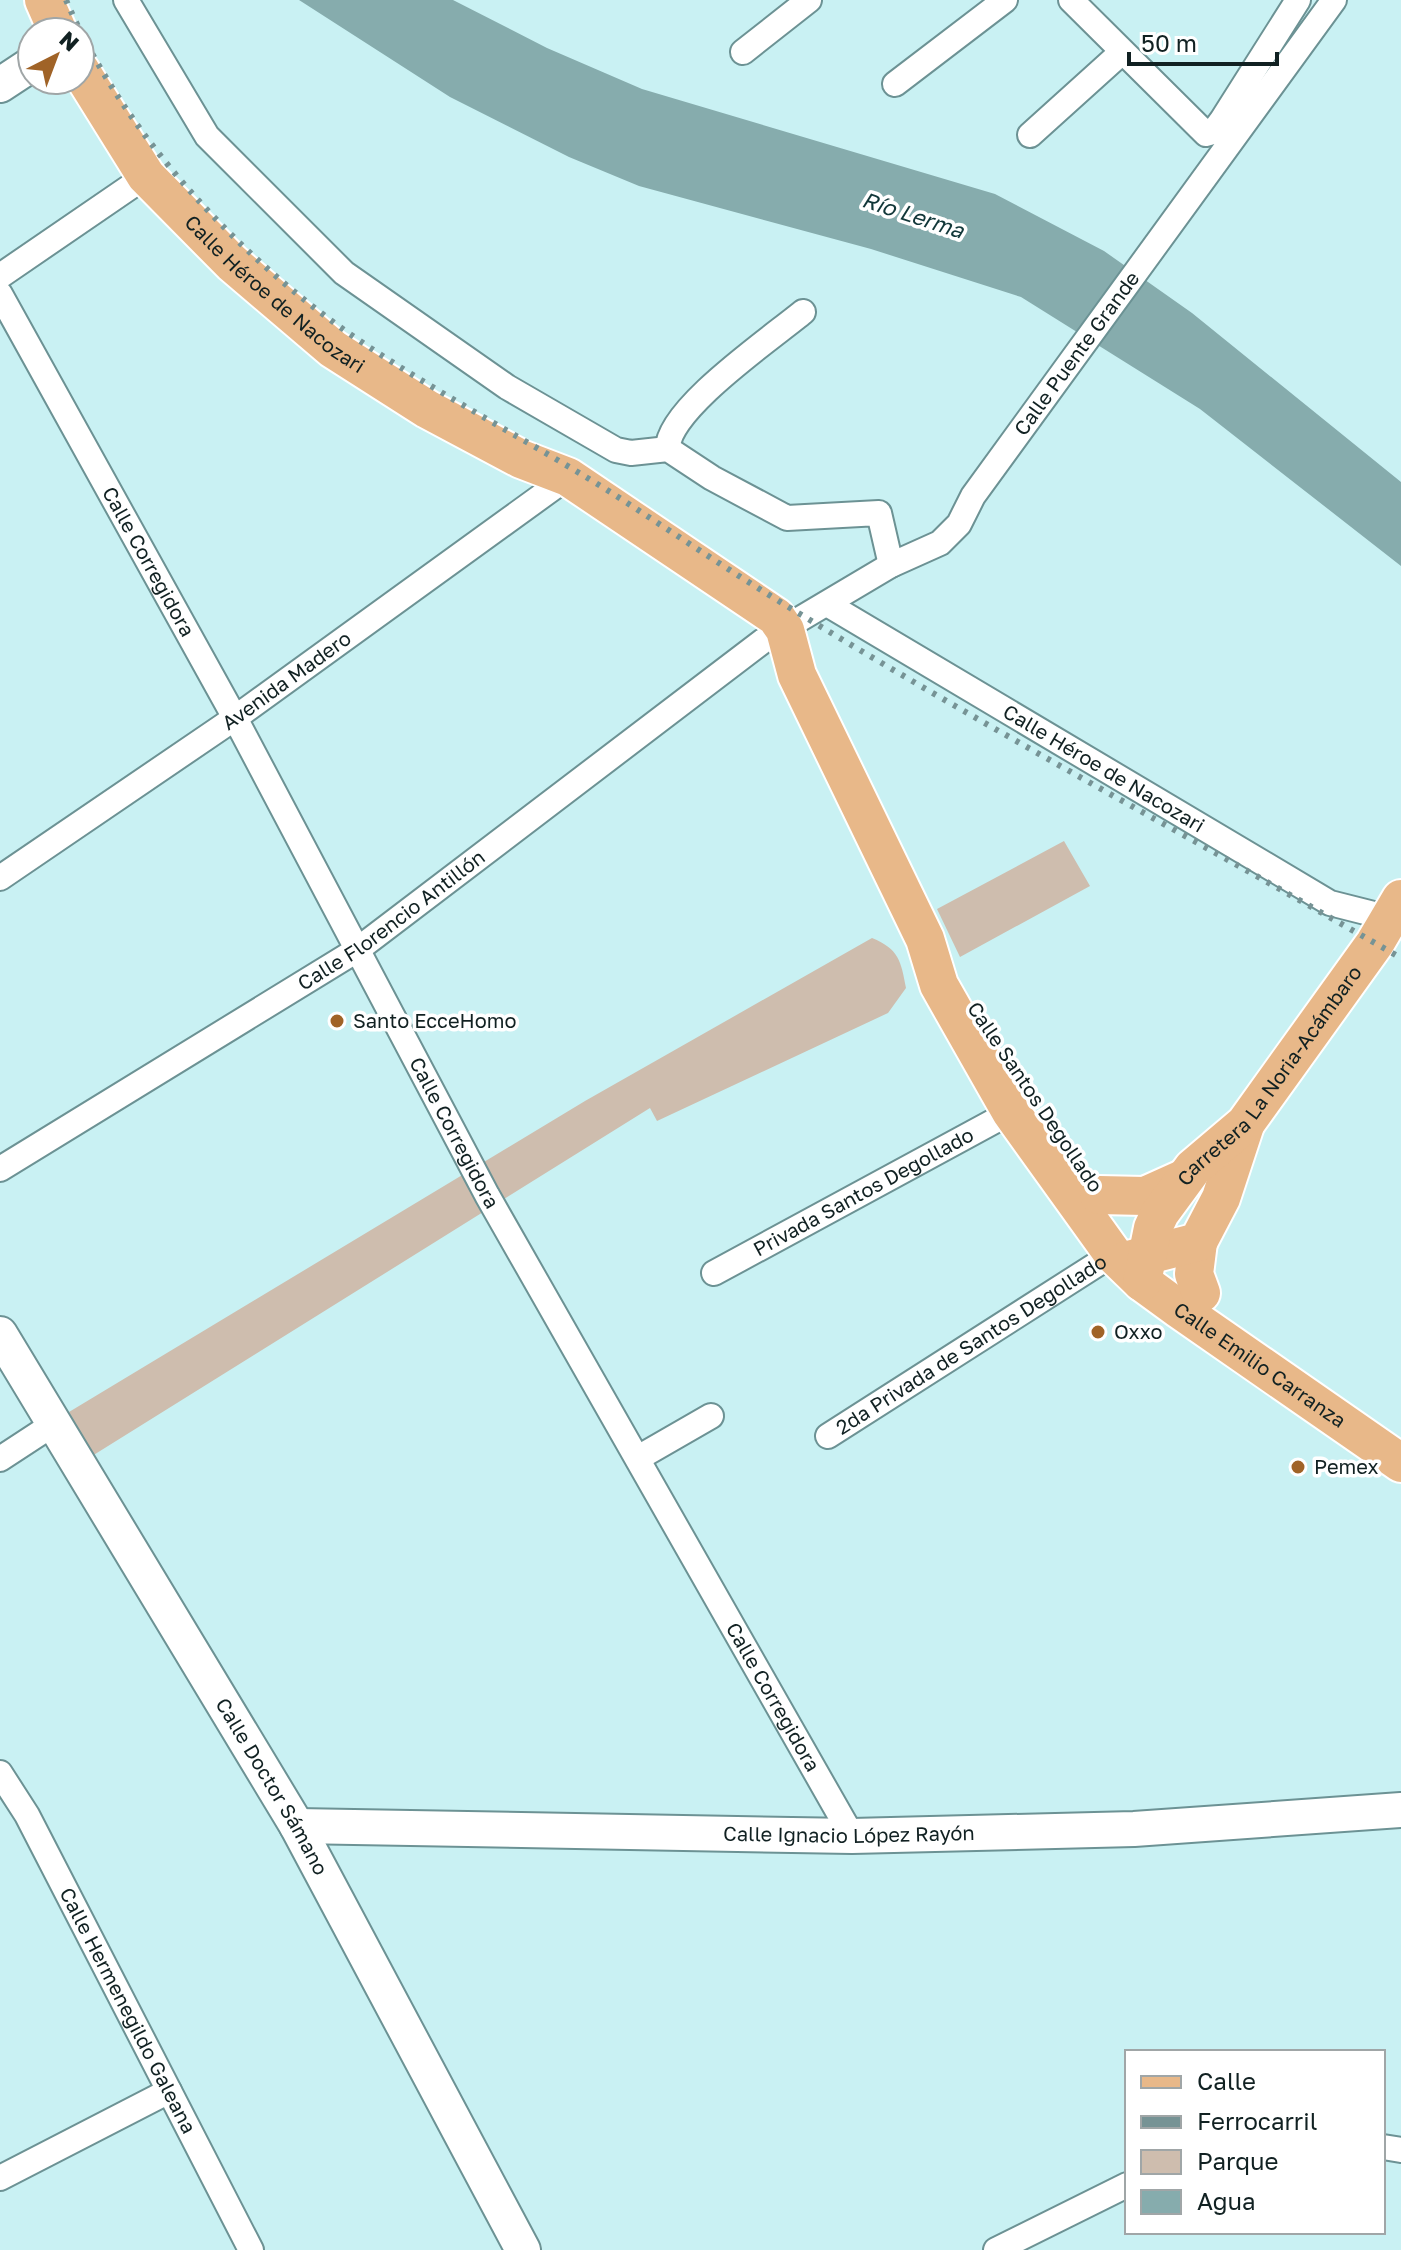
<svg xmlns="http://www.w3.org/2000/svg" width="1401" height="2250" viewBox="0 0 1401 2250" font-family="'Golos Text',sans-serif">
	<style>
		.green { fill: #cebdae }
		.water { fill: #86acad }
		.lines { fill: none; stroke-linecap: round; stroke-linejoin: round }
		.street-casing { stroke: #6c9294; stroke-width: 28 }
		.secondary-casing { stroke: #6c9294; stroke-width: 38 }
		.primary-casing { stroke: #fff; stroke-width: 42 }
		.street { stroke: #fff; stroke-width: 24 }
		.secondary { stroke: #fff; stroke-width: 34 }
		.primary { stroke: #e8b889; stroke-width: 38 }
		.rail { stroke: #769395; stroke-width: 6; stroke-dasharray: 4 8; stroke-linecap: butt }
		.poi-dot { fill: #a06327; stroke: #fff; stroke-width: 3 }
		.labels { text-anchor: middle; stroke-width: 7; stroke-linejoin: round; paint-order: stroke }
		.street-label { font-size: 20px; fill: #112122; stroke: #fff }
		.poi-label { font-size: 20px; fill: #112122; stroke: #fff; text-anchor: start }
		.water-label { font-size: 22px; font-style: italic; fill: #113739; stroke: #fff }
	</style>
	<rect width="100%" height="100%" fill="#c9f1f3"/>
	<path class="green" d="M1064,841L1090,886L960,957L937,909Z
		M872,938C899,949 901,961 906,988L888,1013L657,1121L650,1108L92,1456L69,1412L585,1101Z"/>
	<path class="water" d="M299,0H453L547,48L642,89L995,194L1104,251L1192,313L1401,482V566L1200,409L1021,297L871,249L639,186L569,157L450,97Z"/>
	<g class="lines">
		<defs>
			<g id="street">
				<path d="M126,0L207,136L344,273L507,387L616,450L631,453L668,449L712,478L787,518L879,513L891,565"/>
				<path d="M1071,0L1206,134L1213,132L1222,120L1298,0"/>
				<path d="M743,52L809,0"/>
				<path d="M895,84L1005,0"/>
				<path d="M1030,135L1122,52"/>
				<path d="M0,276L146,176"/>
				<path id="s1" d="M0,294L235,718L487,1195L852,1836"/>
				<path d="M668,449C665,411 773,337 803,312"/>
				<path id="s2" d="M827,604L1330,903L1401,921"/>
				<path id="s3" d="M0,878L235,718L568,477"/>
				<path id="s4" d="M0,1169L357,950L763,641L891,565L940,543L959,524L973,496L1334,0"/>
				<path id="s5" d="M714,1273L1011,1112"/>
				<path id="s6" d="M828,1436L1113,1254"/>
				<path d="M638,1458L711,1416"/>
				<path d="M0,1459L52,1425"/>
				<path id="s7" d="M0,1773L27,1815L251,2250"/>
				<path d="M1383,2147L1401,2150"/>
				<path d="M0,2178L169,2091"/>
				<path d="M996,2250L1127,2185"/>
			</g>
			<g id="secondary">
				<path d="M0,85L32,64"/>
				<path id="s8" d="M0,1334L297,1826L523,2250"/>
				<path id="s9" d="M297,1826L852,1836L1134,1829L1401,1810"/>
			</g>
			<g id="primary">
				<path d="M44,0L58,32"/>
				<path id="s10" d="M80,70L146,176L232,263L333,349L427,409L521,459L568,477L776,617L785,630L797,675L925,939L939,985L1011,1112L1113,1254L1142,1282L1179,1309L1401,1463"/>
				<path d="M1099,1195L1145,1196L1185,1178"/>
				<path d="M1198,1242L1194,1274L1201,1293"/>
				<path d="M1125,1261L1198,1242L1221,1198L1245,1125"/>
				<path id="s11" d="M1142,1282L1153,1228L1160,1213L1193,1168L1245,1124L1375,943L1401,899"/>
			</g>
		</defs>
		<use href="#street" class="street-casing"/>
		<use href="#secondary" class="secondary-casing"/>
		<use href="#primary" class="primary-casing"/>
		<use href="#street" class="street"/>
		<use href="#secondary" class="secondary"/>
		<use href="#primary" class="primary"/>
		<path class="rail" d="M66,0C122,131 234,253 350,334C435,393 528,440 615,495C678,536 740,578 805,617C1000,736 1203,844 1401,958"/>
	</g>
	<g class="poi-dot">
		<circle cx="337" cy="1021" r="8"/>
		<circle cx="1098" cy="1332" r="8"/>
		<circle cx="1298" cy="1467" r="8"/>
	</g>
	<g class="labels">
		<g class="street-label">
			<text dy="7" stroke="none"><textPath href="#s10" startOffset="300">Calle Héroe de Nacozari</textPath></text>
			<text dy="7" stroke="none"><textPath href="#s4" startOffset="1366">Calle Puente Grande</textPath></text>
			<text dy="7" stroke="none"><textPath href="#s1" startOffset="306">Calle Corregidora</textPath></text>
			<text dy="7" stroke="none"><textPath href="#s3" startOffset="348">Avenida Madero</textPath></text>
			<text dy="7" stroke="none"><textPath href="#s2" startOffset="322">Calle Héroe de Nacozari</textPath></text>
			<text dy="7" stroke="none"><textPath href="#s4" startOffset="464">Calle Florencio Antillón</textPath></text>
			<text dy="7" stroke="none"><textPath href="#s11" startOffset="248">Carretera La Noria-Acámbaro</textPath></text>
			<text transform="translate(1035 1097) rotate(56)" y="7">Calle Santos Degollado</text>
			<text dy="7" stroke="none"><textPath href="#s1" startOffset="954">Calle Corregidora</textPath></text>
			<text dy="7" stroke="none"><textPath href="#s5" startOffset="170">Privada Santos Degollado</textPath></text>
			<text dy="7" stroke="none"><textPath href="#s6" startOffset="170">2da Privada de Santos Degollado</textPath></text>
			<text dy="7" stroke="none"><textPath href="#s10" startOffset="1808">Calle Emilio Carranza</textPath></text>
			<text dy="7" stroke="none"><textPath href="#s1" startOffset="1602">Calle Corregidora</textPath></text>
			<text dy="7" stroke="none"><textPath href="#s8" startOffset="528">Calle Doctor Sámano</textPath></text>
			<text dy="7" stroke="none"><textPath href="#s9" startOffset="552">Calle Ignacio López Rayón</textPath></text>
			<text dy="7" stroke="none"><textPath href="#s7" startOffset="270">Calle Hermenegildo Galeana</textPath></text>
		</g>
		<g class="poi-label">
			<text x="353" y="1028">Santo EcceHomo</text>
			<text x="1114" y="1339">Oxxo</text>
			<text x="1314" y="1474">Pemex</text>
		</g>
		<g class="water-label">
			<text transform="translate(913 215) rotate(18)" y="8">Río Lerma</text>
		</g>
	</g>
	<rect x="1125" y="2050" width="260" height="184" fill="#ffffff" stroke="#a0a6a7" stroke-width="2"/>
	<rect x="1141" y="2076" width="40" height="12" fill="#e8b889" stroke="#a0a6a7" stroke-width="2"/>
	<text x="1197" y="2090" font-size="24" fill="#112122">Calle</text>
	<rect x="1141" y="2116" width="40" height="12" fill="#769395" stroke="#a0a6a7" stroke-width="2"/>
	<text x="1197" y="2130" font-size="24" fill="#112122">Ferrocarril</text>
	<rect x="1141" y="2150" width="40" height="24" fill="#cebdae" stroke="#a0a6a7" stroke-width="2"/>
	<text x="1197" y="2170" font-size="24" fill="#112122">Parque</text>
	<rect x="1141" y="2190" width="40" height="24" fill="#86acad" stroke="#a0a6a7" stroke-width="2"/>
	<text x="1197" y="2210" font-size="24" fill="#112122">Agua</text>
	<g transform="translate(56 56) rotate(42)"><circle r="38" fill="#ffffff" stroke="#a0a6a7" stroke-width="2"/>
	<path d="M0-6L14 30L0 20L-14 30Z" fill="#a06327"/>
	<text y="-12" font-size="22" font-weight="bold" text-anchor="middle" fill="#112122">N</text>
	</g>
	<path d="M1129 52v12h148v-12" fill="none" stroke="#112122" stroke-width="4"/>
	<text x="1141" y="52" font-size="24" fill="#112122" stroke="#ffffff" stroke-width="6" paint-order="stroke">50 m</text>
</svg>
